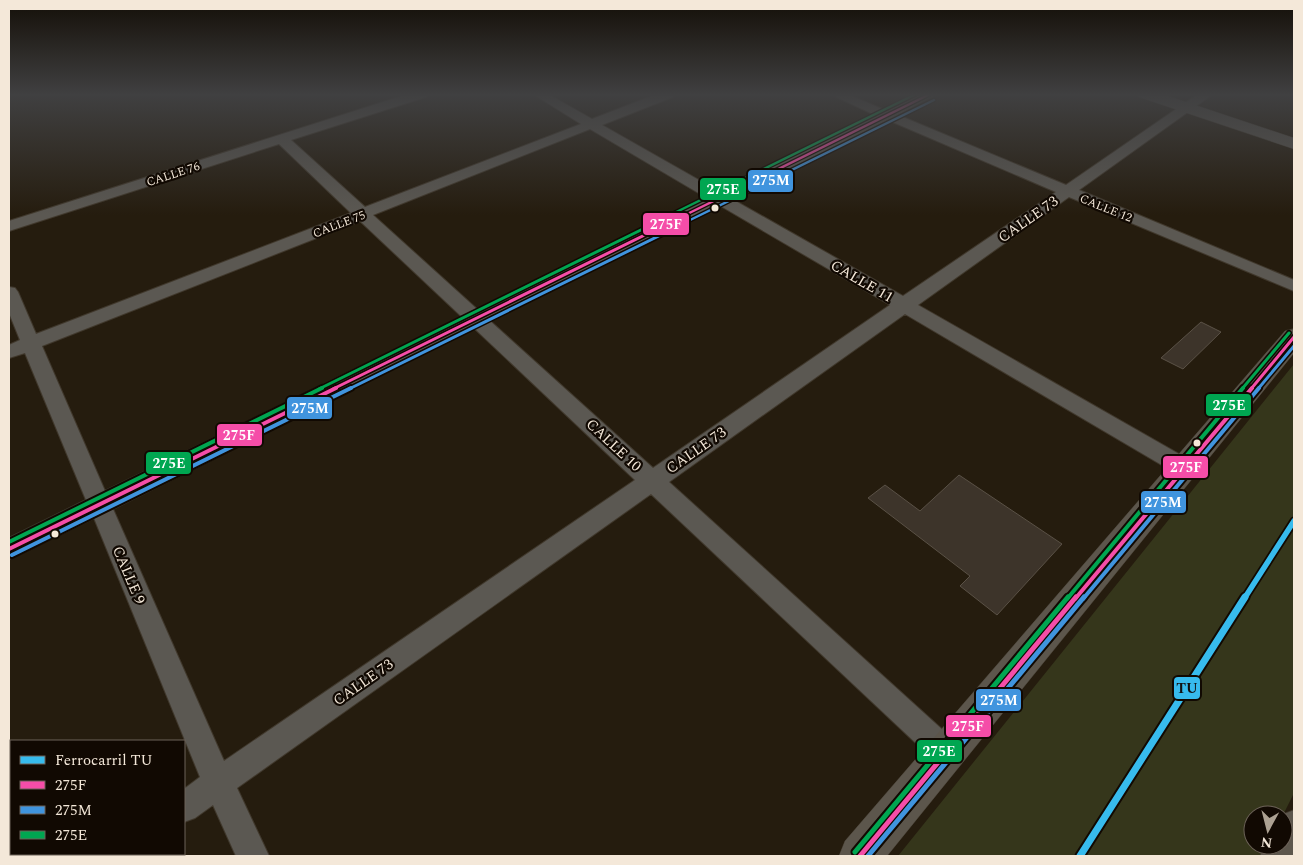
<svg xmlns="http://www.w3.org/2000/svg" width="1303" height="865" viewBox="0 0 1303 865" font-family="Spectral,serif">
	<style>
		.green { fill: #35361b }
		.building { fill: #3d342a; stroke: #5a5146 }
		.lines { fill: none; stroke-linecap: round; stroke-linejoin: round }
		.minor-casing { stroke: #40382c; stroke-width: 2 }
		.tertiary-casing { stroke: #40382c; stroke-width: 1 }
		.trunk-casing { stroke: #40382c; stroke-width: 1 }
		.minor { fill: #5b5852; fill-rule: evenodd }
		.tertiary { fill: #5b5852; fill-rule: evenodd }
		.trunk { fill: #5c564c; fill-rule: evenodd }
		.bus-1-far3-casing { stroke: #110902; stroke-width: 5 }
		.bus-1-far2-casing { stroke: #110902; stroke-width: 6 }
		.bus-1-far1-casing { stroke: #110902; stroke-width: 8 }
		.bus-1-casing { stroke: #110902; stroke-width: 9 }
		.bus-2-far3-casing { stroke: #110902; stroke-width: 5 }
		.bus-2-far2-casing { stroke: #110902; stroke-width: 6 }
		.bus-2-far1-casing { stroke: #110902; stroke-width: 8 }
		.bus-2-casing { stroke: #110902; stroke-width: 9 }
		.bus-3-far3-casing { stroke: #110902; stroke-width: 5 }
		.bus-3-far2-casing { stroke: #110902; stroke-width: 6 }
		.bus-3-far1-casing { stroke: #110902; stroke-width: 8 }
		.bus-3-casing { stroke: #110902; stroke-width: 9 }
		.bus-1-far3 { stroke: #f54da8; stroke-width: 2.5 }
		.bus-1-far2 { stroke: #f54da8; stroke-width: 3 }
		.bus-1-far1 { stroke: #f54da8; stroke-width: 4 }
		.bus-1 { stroke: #f54da8; stroke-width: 5 }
		.bus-2-far3 { stroke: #4094de; stroke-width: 2.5 }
		.bus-2-far2 { stroke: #4094de; stroke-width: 3 }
		.bus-2-far1 { stroke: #4094de; stroke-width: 4 }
		.bus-2 { stroke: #4094de; stroke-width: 5 }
		.bus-3-far3 { stroke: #00a651; stroke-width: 2.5 }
		.bus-3-far2 { stroke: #00a651; stroke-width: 3 }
		.bus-3-far1 { stroke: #00a651; stroke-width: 4 }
		.bus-3 { stroke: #00a651; stroke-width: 5 }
		.rail-1-far1-casing { stroke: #110902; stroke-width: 9 }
		.rail-1-casing { stroke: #110902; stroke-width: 11 }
		.rail-1-far1 { stroke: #37bbed; stroke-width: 5.5 }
		.rail-1 { stroke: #37bbed; stroke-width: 7 }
		.bus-dot { fill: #f4e8d9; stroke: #110902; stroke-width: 2 }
		.labels { text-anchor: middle; stroke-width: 4.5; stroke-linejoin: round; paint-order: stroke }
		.far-street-label { font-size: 12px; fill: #f4e8d9; stroke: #110902 }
		.street-label { font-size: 15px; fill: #f4e8d9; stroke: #110902 }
		.line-badge { stroke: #110902; stroke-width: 2 }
		.badge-label { font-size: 14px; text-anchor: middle; font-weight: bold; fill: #fff }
		.pale-badge-label { font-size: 14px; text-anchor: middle; font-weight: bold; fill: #111 }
	</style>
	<rect width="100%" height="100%" fill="#251c0e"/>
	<path class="green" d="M1294,364V793L1283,815H1253V845H1268L1262,856H898Z"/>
	<path class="building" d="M1201,322L1221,332L1183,369L1161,358Z
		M959,475L1062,544L997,615L960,586L970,576L868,498L885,485L920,511Z"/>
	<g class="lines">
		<defs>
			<path id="minor" d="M408,94H428L426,97L291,140L365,207L581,124L533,94H548L592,119L657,94H675L673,97L602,125L720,192L877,116L830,94H847L887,111L921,94H937L898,115L1066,185L1198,94H1213L1079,190L1294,280V291L1069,197L918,305L1193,462L1196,468L1193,474L1185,477L1177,474L905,314L669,482L956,742L961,752L956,762L946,767L936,762L651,494L237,788L269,856H236L213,805L195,818L184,822V789L200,777L94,518L9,559V538L86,500L25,353L9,358V345L20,340L9,313V287L15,288L18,292L36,334L351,213L279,144L9,231V221ZM888,120L1056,192L903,296L732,199ZM590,129L707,198L478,310L373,215ZM719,205L890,305L653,468L489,320ZM360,221L462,317L105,491L42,346ZM474,328L635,480L224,761L113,509Z
				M97,854H132L131,856H96Z"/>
			<path id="tertiary" d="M1137,94H1162L1294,138V149L1139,97Z"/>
			<path id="trunk" d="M1294,329V353L887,856H839L845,841L1285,331Z
				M1294,810V856H1260L1265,845H1283V815H1281Z"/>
		</defs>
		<use href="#minor" class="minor-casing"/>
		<use href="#tertiary" class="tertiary-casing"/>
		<use href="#trunk" class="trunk-casing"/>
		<use href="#minor" class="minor"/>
		<use href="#tertiary" class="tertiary"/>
		<use href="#trunk" class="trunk"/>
		<defs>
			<path id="bus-1-far3" d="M667,224L930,94"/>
			<path id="bus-1-far2" d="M333,389L669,223
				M1251,389L1294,337"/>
			<path id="bus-1-far1" d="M9,549L336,388
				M1075,599L1252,388"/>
			<path id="bus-1" d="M860,856L1076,597"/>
			<path id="bus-2-far3" d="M682,224L934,100"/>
			<path id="bus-2-far2" d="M349,389L685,223
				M1258,389L1294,346"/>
			<path id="bus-2-far1" d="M12,555L351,388
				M1083,599L1259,388"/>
			<path id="bus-2" d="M868,856L1084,597"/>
			<path id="bus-3-far3" d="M652,224L916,94"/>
			<path id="bus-3-far2" d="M319,389L655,223
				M1242,389L1289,333"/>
			<path id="bus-3-far1" d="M9,542L322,388
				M1067,599L1243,388"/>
			<path id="bus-3" d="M855,852L1068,597"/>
		</defs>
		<use href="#bus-1-far3" class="bus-1-far3-casing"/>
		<use href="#bus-1-far2" class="bus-1-far2-casing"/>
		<use href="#bus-1-far1" class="bus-1-far1-casing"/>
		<use href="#bus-1" class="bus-1-casing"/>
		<use href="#bus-2-far3" class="bus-2-far3-casing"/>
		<use href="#bus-2-far2" class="bus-2-far2-casing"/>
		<use href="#bus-2-far1" class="bus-2-far1-casing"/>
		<use href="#bus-2" class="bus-2-casing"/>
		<use href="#bus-3-far3" class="bus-3-far3-casing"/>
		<use href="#bus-3-far2" class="bus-3-far2-casing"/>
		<use href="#bus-3-far1" class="bus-3-far1-casing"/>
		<use href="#bus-3" class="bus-3-casing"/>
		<use href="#bus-1-far3" class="bus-1-far3"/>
		<use href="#bus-1-far2" class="bus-1-far2"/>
		<use href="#bus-1-far1" class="bus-1-far1"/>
		<use href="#bus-1" class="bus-1"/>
		<use href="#bus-2-far3" class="bus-2-far3"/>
		<use href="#bus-2-far2" class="bus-2-far2"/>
		<use href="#bus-2-far1" class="bus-2-far1"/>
		<use href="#bus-2" class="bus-2"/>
		<use href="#bus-3-far3" class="bus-3-far3"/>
		<use href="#bus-3-far2" class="bus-3-far2"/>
		<use href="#bus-3-far1" class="bus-3-far1"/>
		<use href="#bus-3" class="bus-3"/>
		<defs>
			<path id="rail-1-far1" d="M1244,599L1294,521"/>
			<path id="rail-1" d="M1080,856L1245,597"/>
		</defs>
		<use href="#rail-1-far1" class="rail-1-far1-casing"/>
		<use href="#rail-1" class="rail-1-casing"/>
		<use href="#rail-1-far1" class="rail-1-far1"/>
		<use href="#rail-1" class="rail-1"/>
	</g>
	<linearGradient id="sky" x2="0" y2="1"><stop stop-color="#140f08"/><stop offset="0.44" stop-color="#404041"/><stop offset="1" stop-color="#404041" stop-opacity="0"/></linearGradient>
	<rect width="1303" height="215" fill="url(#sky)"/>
	<g class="bus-dot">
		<circle cx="715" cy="208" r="4.5"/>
		<circle cx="1197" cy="443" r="4.5"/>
		<circle cx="55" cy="534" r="4.5"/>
	</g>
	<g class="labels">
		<g class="far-street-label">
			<text transform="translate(173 174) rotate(-18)" y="4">CALLE 76</text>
			<text transform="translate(1106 208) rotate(22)" y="4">CALLE 12</text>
			<text transform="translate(339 224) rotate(-21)" y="4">CALLE 75</text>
		</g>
		<g class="street-label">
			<text transform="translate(1028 219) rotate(-35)" y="5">CALLE 73</text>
			<text transform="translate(862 281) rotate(30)" y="5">CALLE 11</text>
			<text transform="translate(614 445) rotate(43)" y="5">CALLE 10</text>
			<text transform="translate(696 450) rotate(-35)" y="5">CALLE 73</text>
			<text transform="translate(129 575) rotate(67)" y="5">CALLE 9</text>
			<text transform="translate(363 682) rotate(-35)" y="5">CALLE 73</text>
		</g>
	</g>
	<g class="line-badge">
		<rect x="747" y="169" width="47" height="24" rx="5" fill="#4094de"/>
		<rect x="699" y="177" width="48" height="24" rx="5" fill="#00a651"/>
		<rect x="642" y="212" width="48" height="24" rx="5" fill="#f54da8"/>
		<rect x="1205" y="393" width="47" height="24" rx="5" fill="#00a651"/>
		<rect x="286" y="396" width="47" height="24" rx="5" fill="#4094de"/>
		<rect x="216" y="423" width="47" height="24" rx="5" fill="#f54da8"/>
		<rect x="145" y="451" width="47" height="24" rx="5" fill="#00a651"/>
		<rect x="1162" y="455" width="47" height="24" rx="5" fill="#f54da8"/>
		<rect x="1140" y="490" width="47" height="24" rx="5" fill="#4094de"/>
		<rect x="1173" y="676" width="28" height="24" rx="5" fill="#37bbed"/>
		<rect x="975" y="688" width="47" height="24" rx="5" fill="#4094de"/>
		<rect x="945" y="714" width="47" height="24" rx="5" fill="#f54da8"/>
		<rect x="916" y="739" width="47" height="24" rx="5" fill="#00a651"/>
	</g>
	<g class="badge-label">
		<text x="771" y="185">275M</text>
		<text x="723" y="194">275E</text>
		<text x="666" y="229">275F</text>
		<text x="1229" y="410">275E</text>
		<text x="310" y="413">275M</text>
		<text x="239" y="440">275F</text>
		<text x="169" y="468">275E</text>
		<text x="1186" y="472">275F</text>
		<text x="1163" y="507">275M</text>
		<text x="999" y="705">275M</text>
		<text x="968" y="731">275F</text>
		<text x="939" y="756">275E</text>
	</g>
	<g class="pale-badge-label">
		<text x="1187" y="693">TU</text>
	</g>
	<rect width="1303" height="865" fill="none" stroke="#f4e8d9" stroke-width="20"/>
	<rect x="10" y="740" width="175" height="115" fill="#110902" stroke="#6c6258"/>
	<rect x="20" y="756" width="25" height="8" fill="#37bbed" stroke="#6c6258"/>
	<text x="55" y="765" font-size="15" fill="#f4e8d9">Ferrocarril TU</text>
	<rect x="20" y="781" width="25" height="8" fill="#f54da8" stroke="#6c6258"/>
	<text x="55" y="790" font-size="15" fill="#f4e8d9">275F</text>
	<rect x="20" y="806" width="25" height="8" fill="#4094de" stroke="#6c6258"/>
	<text x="55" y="815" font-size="15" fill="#f4e8d9">275M</text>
	<rect x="20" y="831" width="25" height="8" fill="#00a651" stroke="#6c6258"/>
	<text x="55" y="840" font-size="15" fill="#f4e8d9">275E</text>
	<g transform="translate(1268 830) rotate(187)"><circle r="24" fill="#110902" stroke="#6c6258"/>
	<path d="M0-4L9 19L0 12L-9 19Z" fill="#aca192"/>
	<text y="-8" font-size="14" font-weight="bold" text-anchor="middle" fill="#f4e8d9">N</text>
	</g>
</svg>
